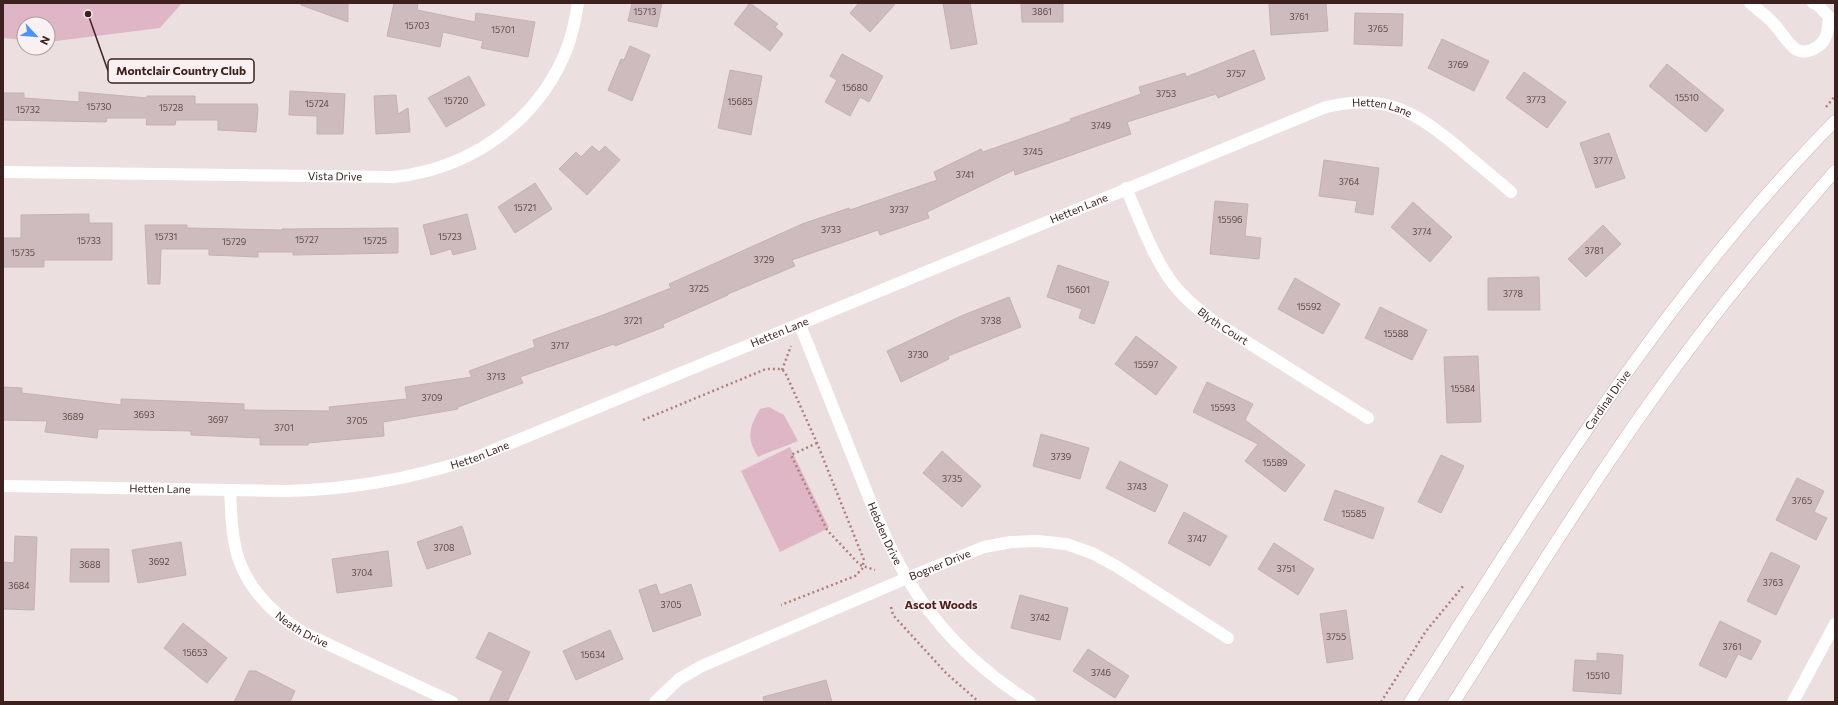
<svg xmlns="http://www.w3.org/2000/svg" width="1838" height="705" viewBox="0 0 1838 705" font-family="Commissioner,sans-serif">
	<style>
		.green { fill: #dfb6c6 }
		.building { fill: #cdbbbd; stroke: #c6b1b2 }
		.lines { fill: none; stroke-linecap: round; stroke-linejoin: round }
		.secondary-casing { stroke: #cdb1b2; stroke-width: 13 }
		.path { stroke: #b27e7c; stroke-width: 2.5; stroke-dasharray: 2 3; stroke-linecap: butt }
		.street { stroke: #fff; stroke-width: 12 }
		.secondary { stroke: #fff; stroke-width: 12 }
		.labels { text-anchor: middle; stroke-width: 3.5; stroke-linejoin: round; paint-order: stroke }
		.number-label { font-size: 9px; fill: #614846 }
		.street-label { font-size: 11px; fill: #3d211f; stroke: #f8f0f1 }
		.neighbourhood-label { font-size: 12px; font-weight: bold; fill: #511f19; stroke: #f8f0f1 }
		.leader { fill: none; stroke: #3d211f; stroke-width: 1.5 }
		.callout-dot { fill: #3d211f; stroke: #f8f0f1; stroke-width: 1.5 }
		.callout { fill: #f8f0f1; stroke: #3d211f; stroke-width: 1.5 }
		.callout-label { font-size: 12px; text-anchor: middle; font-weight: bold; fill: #3d211f }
	</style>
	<rect width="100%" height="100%" fill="#ecdfe0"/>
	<path class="green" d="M3,3H182L160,28L48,42V24H24V40L3,38Z
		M769,407L784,415L798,441C784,447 771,451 758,457C746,437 749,428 760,409Z
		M790,447L829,528L780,552L741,471Z"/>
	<path class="building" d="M301,3H348V22L301,5Z
		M394,3H418L417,10L475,22L476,13L535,22L528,57L481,48L483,41L443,32L440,47L387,36Z
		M632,3H662L657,27L628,21Z
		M750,3L778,24L775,27L783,34L770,51L734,24Z
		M859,3H896L870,32L850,13Z
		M943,3H970L977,44L951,49Z
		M1021,3H1063V22H1022Z
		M1269,3H1326L1328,31L1271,35Z
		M1355,13L1403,14L1402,46L1354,44Z
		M1442,39L1489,61L1474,91L1428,68Z
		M630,46L650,55L632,101L608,90L621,59L624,60Z
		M1254,50L1265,79L1218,98L1216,94L1127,122L1131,134L1015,175L1014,170L927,212L929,218L880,235L878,230L792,260L795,266L728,294V295L663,324L664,327L615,346L614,344L520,377L523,383L458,407V409L383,422L384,436L308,443V445H260V438L191,435V431L98,429L97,438L45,432L47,421L3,420V387L22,388V393L121,405V399L244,404V410L330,411L329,407L407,399L405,387L472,377L469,371L535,347L533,340L603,315L671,288L669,284L802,224L849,208L850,210L937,180L934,172L981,149L983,152L1071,121L1070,119L1141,94L1139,87L1185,73L1186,77Z
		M842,54L883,76L869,102L860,97L850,116L825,102L837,80L830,76Z
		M1667,64L1724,110L1706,132L1649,86Z
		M730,70L762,76L751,135L718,128Z
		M1524,72L1566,102L1547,128L1506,98Z
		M469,76L485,105L446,127L428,98Z
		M290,91L345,94L343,134H317V116L289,115Z
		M79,92L147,98V96H195V104H257L258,109L256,132L218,130V120H176L175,125H146L147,118H107L106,122L3,120V93H24V98L79,102Z
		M396,95L398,114L408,108L410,132L376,134L374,96Z
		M1609,133L1625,178L1596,188L1580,143Z
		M592,146L599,152L605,146L620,160L587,195L559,169L576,152L581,157Z
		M1324,160L1379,168L1373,215L1355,212L1357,201L1319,196Z
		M535,183L552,209L515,233L498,207Z
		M1215,201L1248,204L1245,236L1261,238L1259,259L1210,254Z
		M1413,202L1452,237L1430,262L1391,227Z
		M89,214V223H112V260H44V267H3V238H21V215Z
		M467,214L476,249L453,255L451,249L431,255L423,225Z
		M145,225H187V228L282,230V229L398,228V253L293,255V252H258V257L209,255V249H161L160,284H148Z
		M1603,225L1621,244L1586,277L1568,259Z
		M1058,265L1109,282L1094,324L1079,318L1082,309L1047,297Z
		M1539,277L1540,310H1488V278Z
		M1295,278L1340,304L1323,334L1278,309Z
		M1009,297L1021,327L948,356L949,359L901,382L887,351L961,316Z
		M1380,307L1427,330L1412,360L1365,338Z
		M1136,336L1177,367L1156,395L1115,364Z
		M1478,356L1481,422L1447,423L1444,357Z
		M1207,382L1253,404L1245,420L1305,465L1285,492L1245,461L1258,444L1193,412Z
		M1041,434L1089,448L1080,479L1033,466Z
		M942,451L981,486L962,507L923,473Z
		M1441,455L1464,466L1441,513L1418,502Z
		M1120,461L1168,485L1155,512L1106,488Z
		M1797,478L1824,491L1814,512L1827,518L1816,540L1776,520Z
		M1335,490L1384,508L1373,539L1324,520Z
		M1184,512L1227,536L1210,566L1168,543Z
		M462,526L471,554L427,569L417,542Z
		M15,536L37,537L34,610L3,609V562L14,563Z
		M181,542L186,575L138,583L132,550Z
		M1274,543L1314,569L1298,595L1258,569Z
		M71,549H109V582H70Z
		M388,551L392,586L337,593L332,559Z
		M1771,552L1800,566L1776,615L1747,601Z
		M656,584L660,595L691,584L701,615L653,632L639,590Z
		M1020,595L1068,608L1060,640L1011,628Z
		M1346,610L1353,659L1327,663L1320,614Z
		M1720,621L1761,641L1751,660L1738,654L1726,678L1699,665Z
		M183,623L227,658L207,683L164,648Z
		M610,630L623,659L576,680L563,651Z
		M489,632L530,652L507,702H489L503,671L476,658Z
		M1088,649L1129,676L1115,698L1073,671Z
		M1597,653L1623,655L1621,694L1573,691L1575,660L1597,661Z
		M249,671H256L295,691L290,702H234Z
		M826,680L832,702H764L763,697Z"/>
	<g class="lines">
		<defs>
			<g id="secondary">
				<path id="s7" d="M1410,702C1539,500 1666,292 1835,121"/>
				<path d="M1454,702C1533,579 1610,452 1699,336C1742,279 1788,225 1835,171"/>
			</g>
		</defs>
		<use href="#secondary" class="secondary-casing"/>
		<path class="path" d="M1826,107L1835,96
			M782,370L791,346
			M643,420L766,369H781L785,372L817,443L864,560L862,569L855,576L781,605
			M817,443L791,455L827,530L860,565L875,570
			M891,607L893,615L946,673L979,702
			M1381,702L1426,631L1464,585"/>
		<g class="street">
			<path d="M1750,3C1758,10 1767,16 1774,24C1787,37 1794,62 1817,47C1828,40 1828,29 1829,17L1818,5L1813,3"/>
			<path id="s1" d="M3,172L394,177C467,169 532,126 563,58C571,41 575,22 578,3"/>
			<path id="s2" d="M1126,188C1139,218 1154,260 1174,285C1185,299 1198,309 1212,320L1368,418"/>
			<path id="s3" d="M800,325C818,370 836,415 854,460C870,500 885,541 907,578C937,629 981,671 1030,702"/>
			<path id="s4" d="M3,486L288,491C354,489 409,479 472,459C757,342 1041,223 1326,107C1386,93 1414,111 1459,148C1476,163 1494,177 1511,192"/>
			<path id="s5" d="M230,490C231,507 231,524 234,540C240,581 269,612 304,633L452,702"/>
			<path id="s6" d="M655,702L679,679L702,666L907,578L984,547L1011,542L1038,541L1066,544L1092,553L1116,566L1228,638"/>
			<path d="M1793,702L1835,624"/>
		</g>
		<use href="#secondary" class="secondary"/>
	</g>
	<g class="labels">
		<g class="number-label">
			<text x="645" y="15">15713</text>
			<text x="1042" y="15">3861</text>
			<text x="1299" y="20">3761</text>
			<text x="417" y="29">15703</text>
			<text x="1378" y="32">3765</text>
			<text x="503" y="33">15701</text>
			<text x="1458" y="68">3769</text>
			<text x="1236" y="77">3757</text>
			<text x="855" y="91">15680</text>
			<text x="1166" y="97">3753</text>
			<text x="1687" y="101">15510</text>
			<text x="1536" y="103">3773</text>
			<text x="456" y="104">15720</text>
			<text x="740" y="105">15685</text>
			<text x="317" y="107">15724</text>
			<text x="99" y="110">15730</text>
			<text x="171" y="111">15728</text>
			<text x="28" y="113">15732</text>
			<text x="1101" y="129">3749</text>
			<text x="1033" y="155">3745</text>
			<text x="1603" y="164">3777</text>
			<text x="965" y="178">3741</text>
			<text x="1349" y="185">3764</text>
			<text x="525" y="211">15721</text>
			<text x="899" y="213">3737</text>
			<text x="1230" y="223">15596</text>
			<text x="831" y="233">3733</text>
			<text x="1422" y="235">3774</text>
			<text x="166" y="240">15731</text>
			<text x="450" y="240">15723</text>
			<text x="307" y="243">15727</text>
			<text x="89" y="244">15733</text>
			<text x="375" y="244">15725</text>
			<text x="234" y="245">15729</text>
			<text x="1594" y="254">3781</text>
			<text x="23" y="256">15735</text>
			<text x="764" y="263">3729</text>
			<text x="699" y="292">3725</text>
			<text x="1078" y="293">15601</text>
			<text x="1513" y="297">3778</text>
			<text x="1309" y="310">15592</text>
			<text x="633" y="324">3721</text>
			<text x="991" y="324">3738</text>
			<text x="1396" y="337">15588</text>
			<text x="560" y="349">3717</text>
			<text x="918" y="358">3730</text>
			<text x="1146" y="368">15597</text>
			<text x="496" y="380">3713</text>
			<text x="1463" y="392">15584</text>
			<text x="432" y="401">3709</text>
			<text x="1223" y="411">15593</text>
			<text x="144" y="418">3693</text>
			<text x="73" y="420">3689</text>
			<text x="218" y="423">3697</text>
			<text x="357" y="424">3705</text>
			<text x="284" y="431">3701</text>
			<text x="1061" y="460">3739</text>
			<text x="1275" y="466">15589</text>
			<text x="952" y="482">3735</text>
			<text x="1137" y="490">3743</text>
			<text x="1802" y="504">3765</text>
			<text x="1354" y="517">15585</text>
			<text x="1197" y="542">3747</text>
			<text x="444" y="551">3708</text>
			<text x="159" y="565">3692</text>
			<text x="90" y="568">3688</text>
			<text x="1286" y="572">3751</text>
			<text x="362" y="576">3704</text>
			<text x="1773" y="586">3763</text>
			<text x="19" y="589">3684</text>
			<text x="671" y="608">3705</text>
			<text x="1040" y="621">3742</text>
			<text x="1336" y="640">3755</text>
			<text x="1732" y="650">3761</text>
			<text x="195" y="656">15653</text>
			<text x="593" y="658">15634</text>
			<text x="1101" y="676">3746</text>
			<text x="1598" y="679">15510</text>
		</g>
		<g class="street-label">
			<text dy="4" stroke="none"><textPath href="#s4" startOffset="1453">Hetten Lane</textPath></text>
			<text dy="4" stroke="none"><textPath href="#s1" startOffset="332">Vista Drive</textPath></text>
			<text dy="4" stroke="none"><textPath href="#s4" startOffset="1129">Hetten Lane</textPath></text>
			<text dy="4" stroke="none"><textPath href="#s2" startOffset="173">Blyth Court</textPath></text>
			<text dy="4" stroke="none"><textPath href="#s4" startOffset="805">Hetten Lane</textPath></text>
			<text dy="4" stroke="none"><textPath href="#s7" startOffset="361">Cardinal Drive</textPath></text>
			<text dy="4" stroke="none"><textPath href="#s4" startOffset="481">Hetten Lane</textPath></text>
			<text dy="4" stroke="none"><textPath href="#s4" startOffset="157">Hetten Lane</textPath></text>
			<text dy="4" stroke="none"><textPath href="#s3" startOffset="225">Hebden Drive</textPath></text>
			<text dy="4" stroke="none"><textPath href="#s6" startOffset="318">Bogner Drive</textPath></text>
			<text dy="4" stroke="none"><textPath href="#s5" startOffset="167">Neath Drive</textPath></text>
		</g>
		<g class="neighbourhood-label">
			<text x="941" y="609">Ascot Woods</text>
		</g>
	</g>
	<path class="leader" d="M88 14L108 71"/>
	<circle class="callout-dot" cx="88" cy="14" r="4"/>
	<rect class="callout" x="108" y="59" width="146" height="24" rx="4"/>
	<g class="callout-label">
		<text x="181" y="75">Montclair Country Club</text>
	</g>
	<rect width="1838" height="705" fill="none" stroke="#3d211f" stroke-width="8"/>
	<g transform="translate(36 36) rotate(116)"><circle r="19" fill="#f8f0f1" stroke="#ad9d9d"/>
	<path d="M0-3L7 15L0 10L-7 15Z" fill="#4a94fe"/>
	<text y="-6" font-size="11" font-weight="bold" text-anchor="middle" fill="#3d211f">N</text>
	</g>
</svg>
